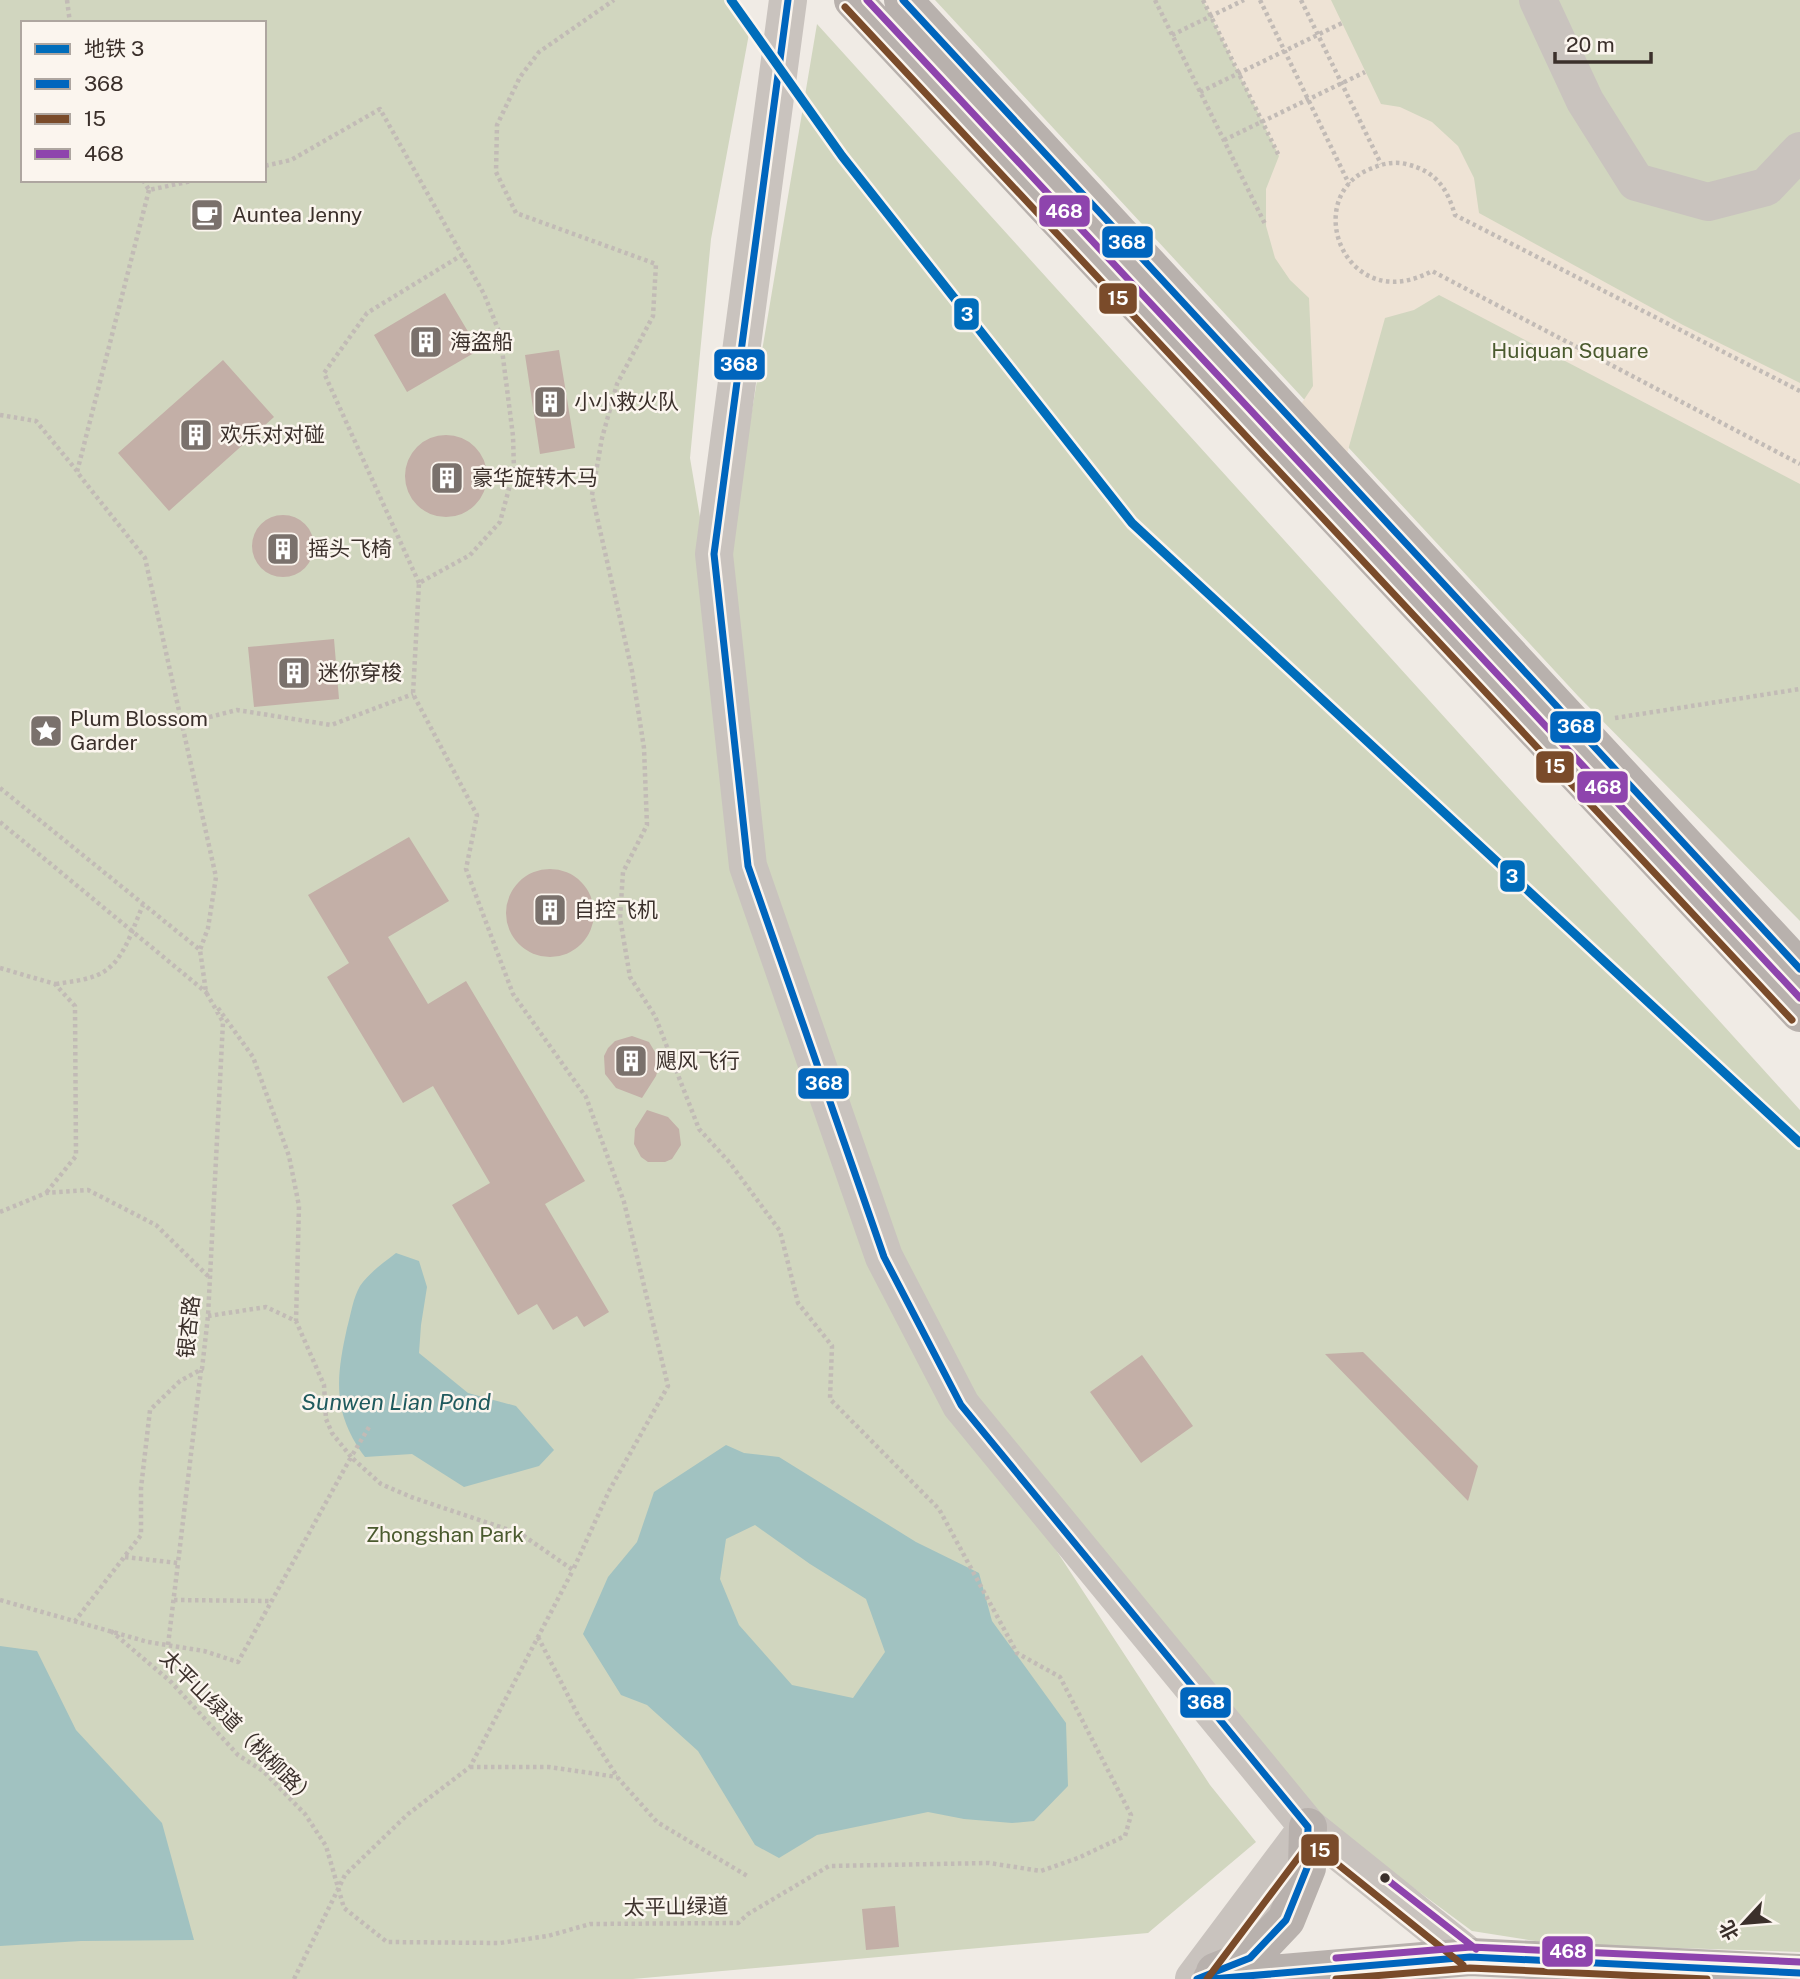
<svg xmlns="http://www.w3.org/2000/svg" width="1800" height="1979" viewBox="0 0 1800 1979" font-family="'Public Sans','Noto Sans SC',sans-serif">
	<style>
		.green { fill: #d1d6bf; fill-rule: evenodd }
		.plaza { fill: #eee3d5 }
		.water { fill: #a1c2c1; fill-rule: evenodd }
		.building { fill: #c3afa7 }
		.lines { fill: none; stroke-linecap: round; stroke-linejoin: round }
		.path { stroke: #c2bbb6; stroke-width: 4.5; stroke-dasharray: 3.5 3.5; stroke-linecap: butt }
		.minor { stroke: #c9c3be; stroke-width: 38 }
		.major { stroke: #b8b1ad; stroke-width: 38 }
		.bus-1-casing { stroke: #fbf5ee; stroke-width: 12 }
		.bus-2-casing { stroke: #fbf5ee; stroke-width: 12 }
		.bus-3-casing { stroke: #fbf5ee; stroke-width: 12 }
		.bus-1 { stroke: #0065bd; stroke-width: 7 }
		.bus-2 { stroke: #7a4b2a; stroke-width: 7 }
		.bus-3 { stroke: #8e44ad; stroke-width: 7 }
		.metro-1-casing { stroke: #fbf5ee; stroke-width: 14 }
		.metro-1 { stroke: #006dbb; stroke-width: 9 }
		.bus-dot { fill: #3b302b; stroke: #fbf5ee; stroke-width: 2.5 }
		.labels { text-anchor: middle; stroke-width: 5; stroke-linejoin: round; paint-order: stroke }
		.poi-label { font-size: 21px; fill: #3b302b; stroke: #fbf5ee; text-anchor: start }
		.park-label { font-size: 21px; fill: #4a5a2e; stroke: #fbf5ee }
		.street-label { font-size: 21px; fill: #3b302b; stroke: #fbf5ee }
		.water-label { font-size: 23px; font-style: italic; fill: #1f5a5e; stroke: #fbf5ee }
		.line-badge { stroke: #fbf5ee; stroke-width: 2.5 }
		.badge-label { font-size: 19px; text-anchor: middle; font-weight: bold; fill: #fff }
	</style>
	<rect width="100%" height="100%" fill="#f0ebe5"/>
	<path class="green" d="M0,0H737L751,23L711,239L690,458L730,694L748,866L961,1405L1210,1785L1256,1842L1148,1933L633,1979H0ZM23,23H264V180H23Z
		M935,0H1800V921L1578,696Z
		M817,24L1800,1110V1952L1554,1944L1472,1931L1311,1812L972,1395L889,1238L763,862L727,559Z"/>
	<path class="plaza" d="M1203,0H1331L1381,104L1400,107L1432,122L1458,146L1474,178L1479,213L1683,325L1800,383V484L1439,295L1414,310L1385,318L1341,475L1290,421L1313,386L1309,298L1290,280L1275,258L1266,226V189L1279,156Z"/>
	<path class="water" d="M396,1253L419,1261L427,1287L421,1325L419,1353L468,1393L516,1406L554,1450L539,1466L464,1487L412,1454L365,1457C332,1413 336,1378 347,1328C351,1314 353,1298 360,1286C370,1272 383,1263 396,1253Z
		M726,1445L744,1453L779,1457L916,1542L979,1573L992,1621L1066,1723L1068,1786L1034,1821L1012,1823L964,1819L928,1812L817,1835L779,1858L755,1845L698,1751L647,1705L621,1695L583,1634L608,1577L637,1542L654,1492ZM755,1525L810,1564L866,1599L885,1652L853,1698L792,1685L739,1625L720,1579L726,1539Z
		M0,1646L37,1651L76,1730L162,1823L194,1940L81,1941L0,1946Z"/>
	<path class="building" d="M445,293L479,350L407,392L374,335Z
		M559,350L575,448L540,454L525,355Z
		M223,360L274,417L169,511L118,453Z
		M405 476a41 41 0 1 1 82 0a41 41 0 1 1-82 0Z
		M252 546a31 31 0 1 1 62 0a31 31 0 1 1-62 0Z
		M334,639L339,699L254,707L248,647Z
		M409,837L449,901L388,937L428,1004L466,981L585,1181L545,1204L609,1312L584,1327L577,1316L553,1330L537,1304L518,1315L452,1205L490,1183L433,1086L403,1103L327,977L349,963L308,895Z
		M506 913a44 44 0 1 1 88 0a44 44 0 1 1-88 0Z
		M632,1036L649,1042L658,1057L659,1066L656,1076L642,1098L616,1088L605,1074L604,1056L608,1048L615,1041Z
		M647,1110L668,1117L679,1129L681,1145L672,1159L665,1162H648L641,1157L634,1144L635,1129Z
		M1363,1352L1478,1466L1468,1501L1325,1354Z
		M1142,1355L1193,1426L1141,1463L1090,1392Z
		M895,1906L899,1947L866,1950L862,1909Z"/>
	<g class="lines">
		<path class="path" d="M67,0L70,23
			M1155,0L1266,226
			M1203,0L1279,156
			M1260,0L1349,184
			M1301,0L1381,164
			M1172,35L1244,0
			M1200,92L1342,23
			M1224,140L1365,72
			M143,180L149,190L196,180
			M149,190L77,472L145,558L216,877L208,928L200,950
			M1800,391L1455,215C1447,188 1436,171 1406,164C1394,161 1381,164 1370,169C1300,197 1345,318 1432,271L1800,464
			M0,415L36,421L77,471
			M419,583L324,373L367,313L462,255
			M1615,718L1800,689
			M182,724L237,710L331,725L413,694
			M0,788L200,950L206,992L223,1022L208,1316L202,1369L180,1381L150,1410L141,1488V1535L75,1621
			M0,822L207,993
			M0,968L55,984L75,1006L76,1156L46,1193
			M56,984C73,981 95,980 109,968C126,954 134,925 143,905
			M218,1008L253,1057L289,1156L299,1206L296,1321
			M0,1212L46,1193L88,1190L156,1225L210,1278
			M208,1316L266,1307L296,1321L324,1385L326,1419L332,1433L351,1457L369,1427
			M125,1557L178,1563L201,1370
			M0,1600L148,1642L204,1651L238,1662L351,1457L381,1484L411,1497L521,1534L573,1570L610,1489L668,1386L624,1202L586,1097L513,994L466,869L477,815L413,694L419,583L470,555L500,522L514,470L513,436L500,334L484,294L380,109L291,160L264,166
			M174,1600L271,1601
			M111,1631L171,1682L238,1755L263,1771L305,1814L326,1846L344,1908L387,1942L500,1943L548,1936L590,1924L738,1923L748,1914L829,1866L989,1863L1041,1871L1078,1858L1125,1836L1131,1815L1060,1677L1017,1653L939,1509L830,1399L832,1346L798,1303L780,1231L730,1163L699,1129L655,1016L630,977L620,918L623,872L647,825L644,748L632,671L592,495L602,438L617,384L653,316L656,264L516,213L496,172L497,125L520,77L539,52L614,0
			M538,1637L579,1717L618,1778L657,1822L749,1877
			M168,1645L178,1563
			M470,1767H549L617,1777
			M294,1979L345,1875L408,1814L470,1767L573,1570"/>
		<path class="minor" d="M788,0L714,554L748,866L884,1257L961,1405L1308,1827L1470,1957
			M1538,0L1585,101L1636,182L1708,202L1766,187L1800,151
			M1194,1979L1308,1827"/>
		<path class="major" d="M853,0L1800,1013
			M903,0L1800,969
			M1215,1972L1250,1958L1286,1920L1307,1868L1308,1827
			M1212,1979L1470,1957L1800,1973"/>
		<defs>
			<path id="bus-1" d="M788,0L714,554L748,866L884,1257L961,1405L1308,1827L1307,1868L1286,1920L1250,1958L1197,1979
				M903,0L1800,969
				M1212,1979L1470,1957L1800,1973"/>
			<path id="bus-2" d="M845,7L1792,1020
				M1207,1979L1310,1842L1463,1965
				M1336,1979L1470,1968L1707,1979"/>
			<path id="bus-3" d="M867,0L1800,998
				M1385,1878L1476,1949
				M1336,1958L1471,1947L1800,1962"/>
		</defs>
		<use href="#bus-1" class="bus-1-casing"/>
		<use href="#bus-2" class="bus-2-casing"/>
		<use href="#bus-3" class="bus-3-casing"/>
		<use href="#bus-1" class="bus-1"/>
		<use href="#bus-2" class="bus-2"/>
		<use href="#bus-3" class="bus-3"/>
		<defs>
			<path id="metro-1" d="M731,0L842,156L1132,523L1800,1143"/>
		</defs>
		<use href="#metro-1" class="metro-1-casing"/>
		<use href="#metro-1" class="metro-1"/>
	</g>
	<defs>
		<symbol id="cafe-square" viewBox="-11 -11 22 22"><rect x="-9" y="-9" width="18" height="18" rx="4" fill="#7a716c" stroke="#fbf5ee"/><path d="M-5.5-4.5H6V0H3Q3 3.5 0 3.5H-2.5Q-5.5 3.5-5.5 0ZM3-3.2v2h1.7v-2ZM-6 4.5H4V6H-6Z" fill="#fff"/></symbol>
		<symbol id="building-square" viewBox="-11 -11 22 22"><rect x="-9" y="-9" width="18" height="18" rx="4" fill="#7a716c" stroke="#fbf5ee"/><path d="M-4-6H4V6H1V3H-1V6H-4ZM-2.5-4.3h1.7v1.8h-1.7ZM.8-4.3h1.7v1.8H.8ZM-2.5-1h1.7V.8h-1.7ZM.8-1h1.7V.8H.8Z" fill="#fff"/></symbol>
		<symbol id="sight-square" viewBox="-11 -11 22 22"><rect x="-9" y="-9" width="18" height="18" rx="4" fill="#7a716c" stroke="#fbf5ee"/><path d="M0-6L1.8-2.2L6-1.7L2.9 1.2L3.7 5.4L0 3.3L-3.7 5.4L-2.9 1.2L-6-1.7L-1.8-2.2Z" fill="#fff"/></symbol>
	</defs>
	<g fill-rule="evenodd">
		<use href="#cafe-square" x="188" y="196" width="38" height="38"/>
		<use href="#building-square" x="407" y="323" width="38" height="38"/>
		<use href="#building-square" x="531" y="383" width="38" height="38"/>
		<use href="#building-square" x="177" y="416" width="38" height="38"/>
		<use href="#building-square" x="428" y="459" width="38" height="38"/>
		<use href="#building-square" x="264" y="530" width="38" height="38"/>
		<use href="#building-square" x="275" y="654" width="38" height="38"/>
		<use href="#sight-square" x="27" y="712" width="38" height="38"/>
		<use href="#building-square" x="531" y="891" width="38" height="38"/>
		<use href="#building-square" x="612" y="1042" width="38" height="38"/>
	</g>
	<circle class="bus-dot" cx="1385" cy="1878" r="6"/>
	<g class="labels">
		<g class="poi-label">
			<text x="232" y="222">Auntea Jenny</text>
			<text x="450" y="349">海盗船</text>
			<text x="574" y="409">小小救火队</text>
			<text x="220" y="442">欢乐对对碰</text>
			<text x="472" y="485">豪华旋转木马</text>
			<text x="308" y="556">摇头飞椅</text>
			<text x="318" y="680">迷你穿梭</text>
			<text x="70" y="726">Plum Blossom<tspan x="70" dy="24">Garder</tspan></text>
			<text x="574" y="917">自控飞机</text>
			<text x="656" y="1068">飓风飞行</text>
		</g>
		<g class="park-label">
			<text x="1570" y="358">Huiquan Square</text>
			<text x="445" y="1542">Zhongshan Park</text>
		</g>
		<g class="street-label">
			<text transform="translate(189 1327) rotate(-84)" y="7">银杏路</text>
			<text transform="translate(238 1728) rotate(45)" y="7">太平山绿道（桃柳路）</text>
			<text transform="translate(676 1907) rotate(-1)" y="7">太平山绿道</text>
		</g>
		<g class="water-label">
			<text x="396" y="1410">Sunwen Lian Pond</text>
		</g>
	</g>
	<g class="line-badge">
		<rect x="1038" y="194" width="53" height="34" rx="7" fill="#8e44ad"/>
		<rect x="1101" y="225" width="53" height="34" rx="7" fill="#0065bd"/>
		<rect x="1098" y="282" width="40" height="33" rx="7" fill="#7a4b2a"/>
		<rect x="953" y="297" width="27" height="34" rx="7" fill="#006dbb"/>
		<rect x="713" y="348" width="53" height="33" rx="7" fill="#0065bd"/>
		<rect x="1549" y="710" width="53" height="34" rx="7" fill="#0065bd"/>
		<rect x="1535" y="750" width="40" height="34" rx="7" fill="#7a4b2a"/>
		<rect x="1576" y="770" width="53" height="34" rx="7" fill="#8e44ad"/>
		<rect x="1499" y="859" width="27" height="34" rx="7" fill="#006dbb"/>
		<rect x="797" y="1067" width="53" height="33" rx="7" fill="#0065bd"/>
		<rect x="1179" y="1686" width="53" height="33" rx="7" fill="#0065bd"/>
		<rect x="1300" y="1833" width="40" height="34" rx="7" fill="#7a4b2a"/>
		<rect x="1541" y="1935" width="53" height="33" rx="7" fill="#8e44ad"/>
	</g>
	<g class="badge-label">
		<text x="1064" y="218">468</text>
		<text x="1127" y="249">368</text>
		<text x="1118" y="305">15</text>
		<text x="967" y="321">3</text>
		<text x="739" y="371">368</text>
		<text x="1576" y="733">368</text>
		<text x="1555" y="773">15</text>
		<text x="1603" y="794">468</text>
		<text x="1512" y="883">3</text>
		<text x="824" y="1090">368</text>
		<text x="1206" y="1709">368</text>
		<text x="1320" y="1857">15</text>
		<text x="1568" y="1958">468</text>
	</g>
	<rect x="21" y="21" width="245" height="161" fill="#fbf5ee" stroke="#aea6a0" stroke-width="2"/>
	<rect x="35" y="44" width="35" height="10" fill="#006dbb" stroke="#aea6a0" stroke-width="2"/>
	<text x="84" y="56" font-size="21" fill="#3b302b">地铁 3</text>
	<rect x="35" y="79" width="35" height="10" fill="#0065bd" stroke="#aea6a0" stroke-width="2"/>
	<text x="84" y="91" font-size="21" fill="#3b302b">368</text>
	<rect x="35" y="114" width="35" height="10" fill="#7a4b2a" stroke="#aea6a0" stroke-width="2"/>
	<text x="84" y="126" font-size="21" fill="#3b302b">15</text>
	<rect x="35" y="149" width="35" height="10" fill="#8e44ad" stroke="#aea6a0" stroke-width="2"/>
	<text x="84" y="161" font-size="21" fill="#3b302b">468</text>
	<g transform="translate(1744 1923) rotate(244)" stroke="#fbf5ee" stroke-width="5" paint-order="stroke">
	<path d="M0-5L12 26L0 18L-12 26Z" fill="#3b302b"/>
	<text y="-10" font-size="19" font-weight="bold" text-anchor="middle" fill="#3b302b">北</text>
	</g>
	<path d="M1555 52v10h96v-10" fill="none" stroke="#3b302b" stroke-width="3.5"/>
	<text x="1566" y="52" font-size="21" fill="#3b302b" stroke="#fbf5ee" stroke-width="5" paint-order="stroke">20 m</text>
</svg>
